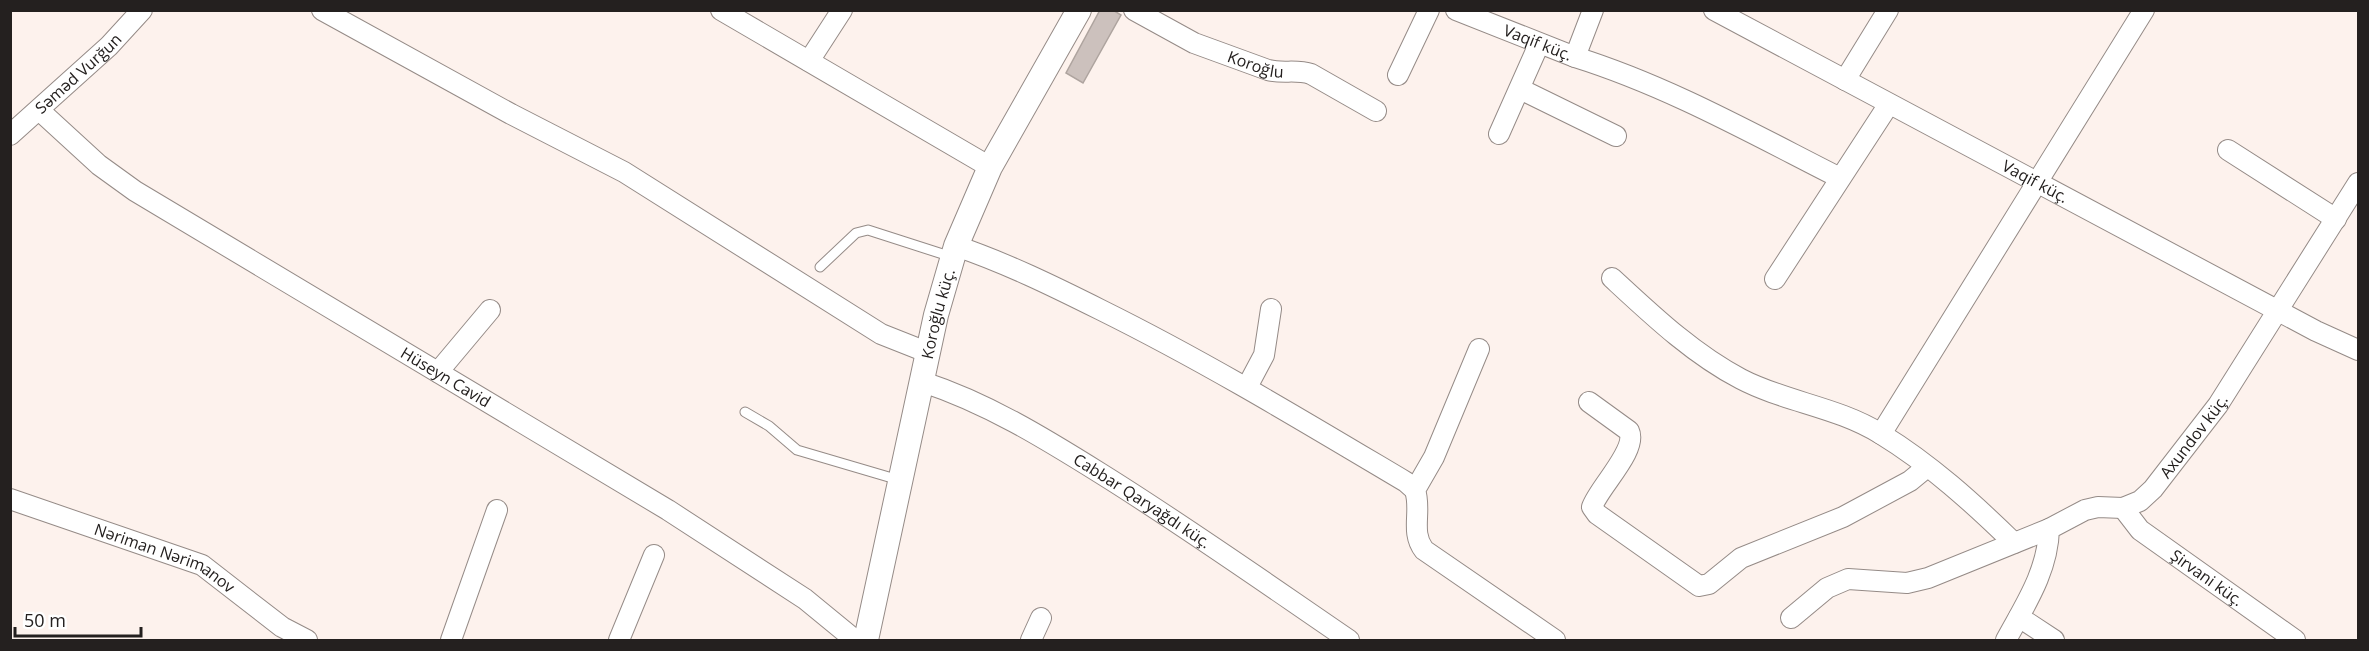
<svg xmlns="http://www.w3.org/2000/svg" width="2369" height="651" viewBox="0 0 2369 651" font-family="'Open Sans',sans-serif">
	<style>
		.building { fill: #ccc1bd; stroke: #aea49f; stroke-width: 1.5 }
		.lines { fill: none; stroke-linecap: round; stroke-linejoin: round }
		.service-casing { stroke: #958b87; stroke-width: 11 }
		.minor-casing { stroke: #958b87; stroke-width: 22 }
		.tertiary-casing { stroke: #958b87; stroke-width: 26 }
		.service { stroke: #fff; stroke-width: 9 }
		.minor { stroke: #fff; stroke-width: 20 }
		.tertiary { stroke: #fff; stroke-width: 24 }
		.labels { text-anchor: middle; stroke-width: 4.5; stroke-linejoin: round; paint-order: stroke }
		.street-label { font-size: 16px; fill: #24201f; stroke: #fff }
	</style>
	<rect width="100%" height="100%" fill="#fdf2ed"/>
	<path class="building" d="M1100,10H1113L1121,15L1083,83L1066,73Z"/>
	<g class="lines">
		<defs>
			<path id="service" d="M820,267L856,233L868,230L952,257
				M745,412L769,426L797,450L899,480"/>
			<g id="minor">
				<path d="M322,10L511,114L624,172L881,334L929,353"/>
				<path d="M721,10L990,167"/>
				<path id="s1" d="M1134,10L1194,43L1268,70C1283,74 1296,69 1311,74L1376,111"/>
				<path id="s2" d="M1456,10L1575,57L1593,10"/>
				<path id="s3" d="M1714,10L2316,331L2358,350"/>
				<path d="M1575,57C1668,86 1753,134 1840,178"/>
				<path d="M809,61L842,10"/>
				<path d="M1398,75L1429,10"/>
				<path d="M1845,80L1888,10"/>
				<path d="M1520,89L1616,136"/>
				<path id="s4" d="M39,110L99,165L135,191L668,510L805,599L855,640"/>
				<path d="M1499,134L1539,44"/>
				<path id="s5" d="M10,135L109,46L142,10"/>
				<path d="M2228,150L2336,219"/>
				<path d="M956,246C1006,263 1053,286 1101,310C1206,362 1305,422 1406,482L1415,490"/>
				<path d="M1612,278C1652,315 1693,354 1741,379C1785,402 1838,407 1881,434C1930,464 1973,503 2014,543"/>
				<path d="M1775,279L1889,104"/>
				<path d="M1479,349L1434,457L1415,490C1422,511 1410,532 1424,550L1555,640"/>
				<path d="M438,372L490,310"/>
				<path id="s6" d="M923,382C987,403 1044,438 1100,473C1185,526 1267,584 1349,640"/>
				<path d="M1247,387L1264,355L1271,309"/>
				<path d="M1589,402L1629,431C1638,450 1599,487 1592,507L1597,514L1699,586L1709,584L1741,558L1843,517L1910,481L1927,467"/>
				<path d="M1881,434L2144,10"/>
				<path id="s7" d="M10,499L202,565L282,627L307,640"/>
				<path id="s8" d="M2123,508L2140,530L2295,640"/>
				<path d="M2019,617L2054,640"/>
				<path d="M1791,618L1827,588L1848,579L1907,583L1928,578L2049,529"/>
				<path d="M451,640L497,510"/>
				<path d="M619,640L654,555"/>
				<path d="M1031,640L1041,618"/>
				<path id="s9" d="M2006,640C2025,605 2048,571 2049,529L2085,510L2098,507L2123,508L2140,501L2153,489L2218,405L2358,183"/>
			</g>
			<g id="tertiary">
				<path id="s10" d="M866,640L936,315L956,246L990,167L1079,10"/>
			</g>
		</defs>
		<use href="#service" class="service-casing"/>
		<use href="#minor" class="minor-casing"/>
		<use href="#tertiary" class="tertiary-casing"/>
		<use href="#service" class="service"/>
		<use href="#minor" class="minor"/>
		<use href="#tertiary" class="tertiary"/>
	</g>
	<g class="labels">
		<g class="street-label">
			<text dy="6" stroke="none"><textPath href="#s2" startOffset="88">Vaqif küç.</textPath></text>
			<text dy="6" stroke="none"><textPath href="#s1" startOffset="134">Koroğlu</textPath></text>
			<text dy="6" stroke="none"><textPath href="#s5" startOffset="92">Səməd Vurğun</textPath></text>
			<text dy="6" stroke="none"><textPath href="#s3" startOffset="364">Vaqif küç.</textPath></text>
			<text dy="6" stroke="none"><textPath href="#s10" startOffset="334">Koroğlu küç.</textPath></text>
			<text dy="6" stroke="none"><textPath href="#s4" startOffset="488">Hüseyn Cavid</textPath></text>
			<text dy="6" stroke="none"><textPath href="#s9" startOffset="302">Axundov küç.</textPath></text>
			<text dy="6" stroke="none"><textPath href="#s6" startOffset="250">Cabbar Qaryağdı küç.</textPath></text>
			<text dy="6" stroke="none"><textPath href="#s7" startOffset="166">Nəriman Nərimanov</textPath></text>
			<text dy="6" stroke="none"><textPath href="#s8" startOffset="110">Şirvani küç.</textPath></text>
		</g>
	</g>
	<rect width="2369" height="651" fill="none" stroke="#24201f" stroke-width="24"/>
	<path d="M15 627v9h126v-9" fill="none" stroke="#24201f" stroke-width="3"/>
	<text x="24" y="627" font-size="18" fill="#24201f" stroke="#ffffff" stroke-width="4.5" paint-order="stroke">50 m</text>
</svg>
